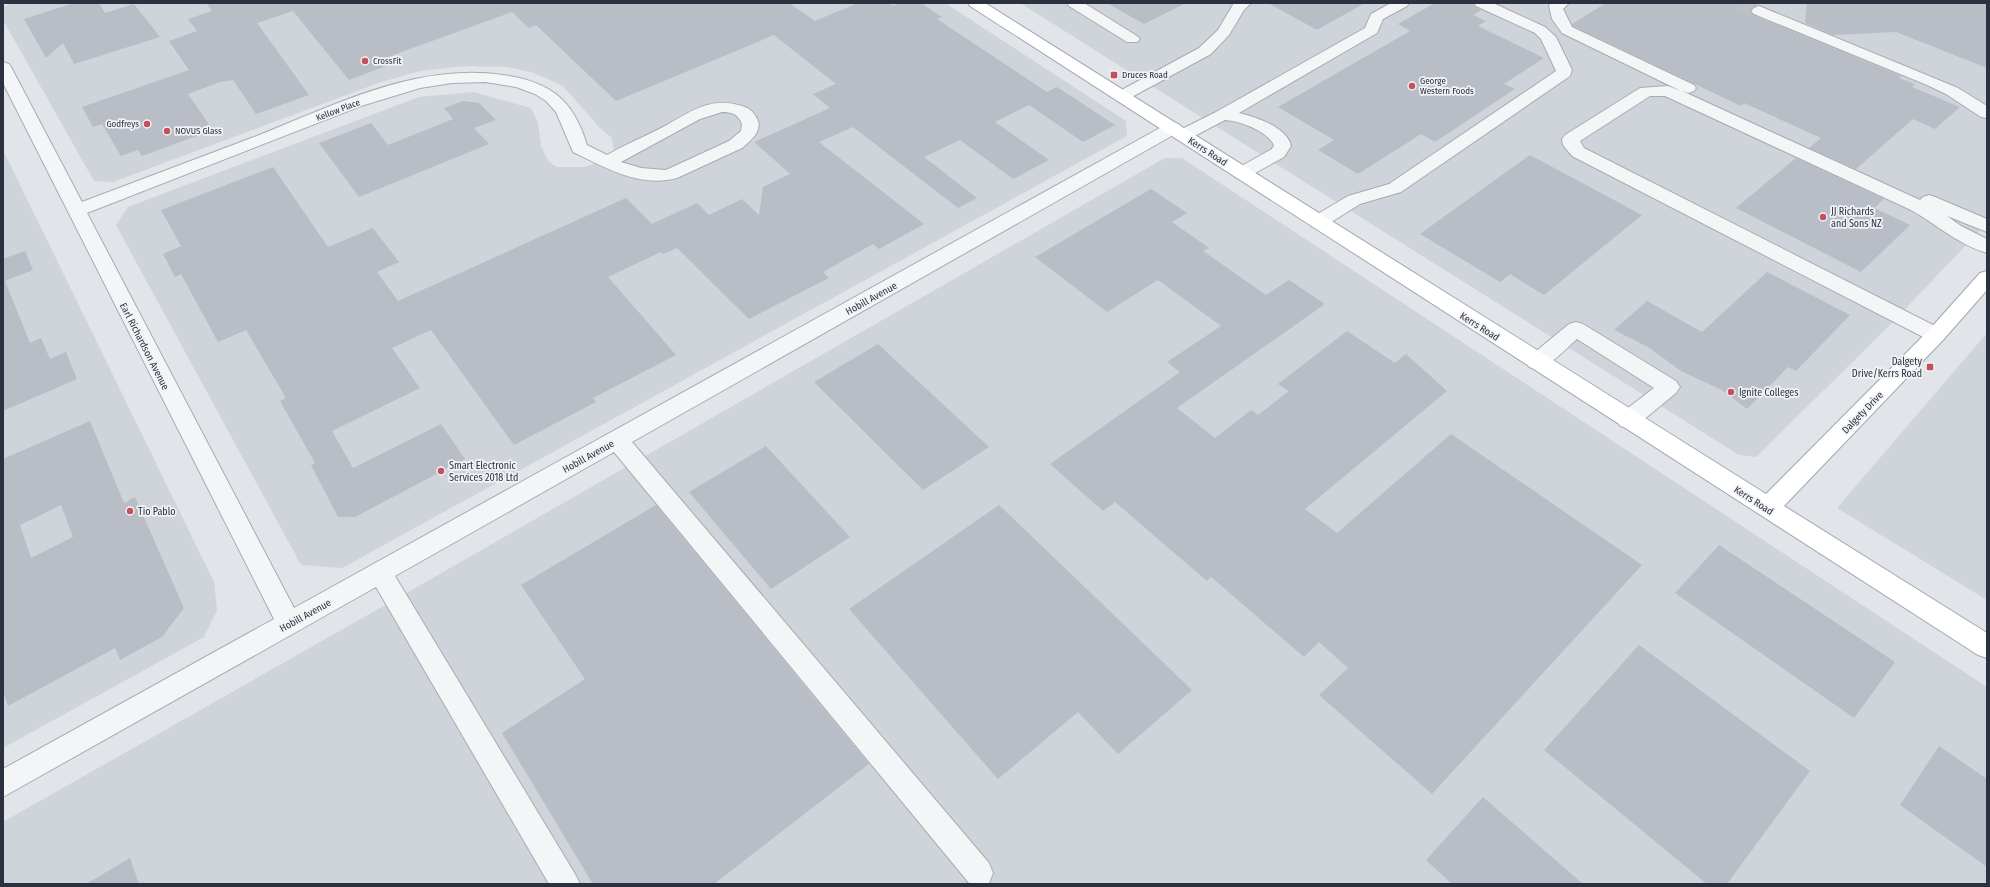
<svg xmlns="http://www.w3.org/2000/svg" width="1990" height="887" viewBox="0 0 1990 887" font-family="'Fira Sans Condensed',sans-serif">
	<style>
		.built { fill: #cfd3da }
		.building { fill: #b9bdc5; fill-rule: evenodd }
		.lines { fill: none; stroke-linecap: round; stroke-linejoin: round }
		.minor-tunnel { stroke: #bdc0c7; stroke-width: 16; stroke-dasharray: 16 8; stroke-linecap: butt }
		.minor-casing { stroke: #a7abb3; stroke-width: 2 }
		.major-casing { stroke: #a1a8b3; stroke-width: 2 }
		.minor { fill: #f4f5f7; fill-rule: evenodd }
		.major { fill: #fff; fill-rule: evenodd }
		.poi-dot { fill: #c4505b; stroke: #f1f3f6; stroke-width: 1.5 }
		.labels { text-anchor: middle; stroke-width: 3.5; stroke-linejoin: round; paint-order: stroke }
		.far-poi-label { font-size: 9px; fill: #2b313f; stroke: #f1f3f6; text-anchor: start }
		.far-street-label { font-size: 9px; fill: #2b313f; stroke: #f1f3f6 }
		.street-label { font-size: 10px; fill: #2b313f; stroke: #f1f3f6 }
		.poi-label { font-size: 10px; fill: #2b313f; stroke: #f1f3f6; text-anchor: start }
	</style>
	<rect width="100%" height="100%" fill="#e1e4e9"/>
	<path class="built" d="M9,3H945L1126,121L1127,136L342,568L301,565L116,225L128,207L419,97L473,92L531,108L538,123L541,146L548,161L557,167H584L604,161L614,150L612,138L600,128L563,86L534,73L508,67L465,66L420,71L381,82L113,182L94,181L3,20V8Z
		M1020,3H1987V223L1886,329L1756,457L1739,455Z
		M3,150L214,582L217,610L204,637L3,748Z
		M1165,158H1182L1987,687V884H3V822L410,591Z
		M1987,333V600L1837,508Z"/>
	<path class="building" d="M74,3H99L105,13L134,4L160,37L74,64L63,43L46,58L24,19Z
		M206,3H789L815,21L858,3H889L893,6L900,3H921L942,17L937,19L1047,92L1057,87L1115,125L1083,142L1029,105L995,122L1049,160L1013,179L960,140L924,157L977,198L958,208L853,127L819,142L924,224L879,249L873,244L823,272L829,278L749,319L677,248L663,254L661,252L608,277L676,355L593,398L596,402L514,445L431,330L392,348L420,388L332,431L353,468L441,424L465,459L355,517H338L311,465L315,463L280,401L286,398L246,330L218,342L181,274L175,277L163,254L181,246L161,210L273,167L328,247L373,228L399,262L377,272L398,301L626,198L652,224L697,203L709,215L742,199L759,215L763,187L790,174L754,142L830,108L813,94L836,84L774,35L616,101L536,25L529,28L512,12L385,58L391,64L349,80L293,11L257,23L309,95L256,114L233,80L220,82L188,94L213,130L142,156L138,150L121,156L102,124L93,127L82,107L189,70L169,41L197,31L188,19L212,11Z
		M1107,3H1186L1144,24Z
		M1268,3H1365L1317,30Z
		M1435,3H1473L1475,7L1481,10L1473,15L1486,21L1478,26L1544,58L1504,84L1515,89L1435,142L1421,134L1358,174L1318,150L1334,140L1278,107L1410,31L1398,24Z
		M1606,3H1754L1758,5L1750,10L1753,15L1901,76L1899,78L1915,84L1912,87L1960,107L1935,129L1913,119L1856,169L1809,148L1821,138L1744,103L1741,106L1573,26L1572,24Z
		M1807,3H1987V68L1896,32L1833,35L1805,23Z
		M463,101L479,103L496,120L474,128L489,144L359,197L319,143L371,123L388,145L453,119L444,108Z
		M1530,155L1642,215L1544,295L1510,274L1500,282L1420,234Z
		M1796,158L1884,199L1874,208L1910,225L1861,272L1736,208Z
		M1151,189L1187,213L1172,222L1209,248L1203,251L1266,295L1289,280L1325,304L1177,408L1215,438L1251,410L1258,415L1289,391L1278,384L1347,331L1395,363L1406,354L1447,391L1305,509L1337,533L1451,434L1642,565L1432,794L1319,695L1348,668L1319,642L1304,657L1211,577L1207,581L1115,502L1103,511L1050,464L1180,372L1167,362L1221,326L1158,280L1107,312L1035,257Z
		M25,251L33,270L5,281L30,343L41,338L50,359L66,352L77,379L3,411V259Z
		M1767,272L1850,315L1796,371L1788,367L1747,409L1722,390L1681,371L1648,347L1614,330L1647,301L1702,332Z
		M878,344L989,447L923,490L814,382Z
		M90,421L124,503L135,497L184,608L162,637L120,660L115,648L8,706L3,691V459ZM61,505L73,537L31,558L20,525Z
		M766,446L850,537L771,589L689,492Z
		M656,505L869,764L714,884H593L502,733L585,679L521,585Z
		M999,505L1192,690L1118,754L1078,712L998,779L849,609Z
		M1719,545L1895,662L1854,718L1675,593Z
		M1639,645L1810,771L1727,884H1707L1544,750Z
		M1939,746L1987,779V867L1900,805Z
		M1483,797L1583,884H1452L1426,860Z
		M130,858L139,884H86Z"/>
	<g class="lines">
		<path class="minor-tunnel" d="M1739,3L1759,11"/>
		<defs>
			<path id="minor" d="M1067,3H1084L1137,36L1140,39L1137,42H1127L1069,6Z
				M1234,3H1251L1244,10L1229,35L1211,54L1128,99L1122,101L1116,99L1114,96L1116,93L1199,48L1218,30Z
				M1391,3H1409L1407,6L1383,19L1377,33L1239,113C1256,117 1287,127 1291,146L1284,157L1248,177L1242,178L1236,177L1233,173L1236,169L1272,149L1274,145C1267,131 1240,121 1225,120L1189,139L1183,140L1177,139L1175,134L632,442L989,863L993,873L989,883H969L614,452L395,576L575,874L580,884H549L376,587L3,797V769L274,619L3,83V62L9,64L11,67L82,202C139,180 197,159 254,137C333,106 416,62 503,75C550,82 573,99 587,145L607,155C626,144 646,136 665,126C689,113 709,97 738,105C748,107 754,111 758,121C762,132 749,142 742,148L677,178C640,188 606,168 573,152L556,112L546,101L535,94L516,87L485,82L452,83L420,88L361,106L87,213L294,608L1167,124L1173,123L1179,124L1181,128L1180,130L1216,112L1365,28L1371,14ZM722,112C732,112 738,114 742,124L741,131L729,141L666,170L641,168L621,162L700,119Z
				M1474,3H1493L1545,27L1556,37L1572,70L1570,76L1401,192L1360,204L1325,226L1318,228L1311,226L1309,222L1311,218L1348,196L1389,184L1556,71L1541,39L1535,33L1476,6Z
				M1551,3H1569L1563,9L1572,27L1694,85L1696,88L1694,91L1688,93L1682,91L1920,200L1923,197L1929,195L1935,197L1987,219V232L1947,216L1961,226L1987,239V253C1959,245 1936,224 1911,210L1665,96H1650L1580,141L1584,148L1943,330L1946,335L1943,340L1936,342L1929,340L1572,156L1563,145L1562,139L1565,135L1640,88L1668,86L1681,91L1562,33L1552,19L1549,6Z
				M1759,6L1958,88L1987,106V118L1981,117L1946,94L1927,85L1754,14L1751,11L1754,8Z
				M1576,322L1583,324L1676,381L1680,387L1676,393L1636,426L1628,428L1620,426L1617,420L1620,414L1654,388L1577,339C1564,350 1546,373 1529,367L1526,362L1529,357L1569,324Z"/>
			<path id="major" d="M968,3H985L1766,494L1929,330L1980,273L1987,271V290L1943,340L1784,506L1987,633V658L1978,655L970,6Z"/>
		</defs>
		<use href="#minor" class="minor-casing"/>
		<use href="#major" class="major-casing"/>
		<use href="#minor" class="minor"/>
		<use href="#major" class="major"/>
	</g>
	<g class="poi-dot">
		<circle cx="365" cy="61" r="4"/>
		<rect x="1110" y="71" width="8" height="8" rx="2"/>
		<circle cx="1412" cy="86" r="4"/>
		<circle cx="147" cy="124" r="4"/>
		<circle cx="167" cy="131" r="4"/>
		<circle cx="1823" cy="217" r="4"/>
		<rect x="1926" y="363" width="8" height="8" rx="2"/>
		<circle cx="1731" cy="392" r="4"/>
		<circle cx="441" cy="471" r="4"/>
		<circle cx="130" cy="511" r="4"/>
	</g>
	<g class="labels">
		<g class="far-poi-label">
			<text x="373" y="64">CrossFit</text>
			<text x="1122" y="78">Druces Road</text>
			<text x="1420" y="84">George<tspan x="1420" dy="10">Western Foods</tspan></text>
			<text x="139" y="127" text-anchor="end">Godfreys</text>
			<text x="175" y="134">NOVUS Glass</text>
		</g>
		<g class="far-street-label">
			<text transform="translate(338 110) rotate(-21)" y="3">Kellow Place</text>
		</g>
		<g class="street-label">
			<text transform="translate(1208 151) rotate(33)" y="4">Kerrs Road</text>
			<text transform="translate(871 298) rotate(-29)" y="4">Hobill Avenue</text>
			<text transform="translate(1480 326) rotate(32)" y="4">Kerrs Road</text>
			<text transform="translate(145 346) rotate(63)" y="4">Earl Richardson Avenue</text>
			<text transform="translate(1862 412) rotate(-46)" y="4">Dalgety Drive</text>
			<text transform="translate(588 456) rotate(-29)" y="4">Hobill Avenue</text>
			<text transform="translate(1754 500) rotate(33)" y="4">Kerrs Road</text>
			<text transform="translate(305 615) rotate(-29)" y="4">Hobill Avenue</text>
		</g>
		<g class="poi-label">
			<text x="1831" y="215">JJ Richards<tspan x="1831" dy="12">and Sons NZ</tspan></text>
			<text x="1922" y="365" text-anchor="end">Dalgety<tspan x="1922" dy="12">Drive/Kerrs Road</tspan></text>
			<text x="1739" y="396">Ignite Colleges</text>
			<text x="449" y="469">Smart Electronic<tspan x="449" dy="12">Services 2018 Ltd</tspan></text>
			<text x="138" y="515">Tio Pablo</text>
		</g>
	</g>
	<rect width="1990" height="887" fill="none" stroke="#2b313f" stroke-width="8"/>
</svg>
